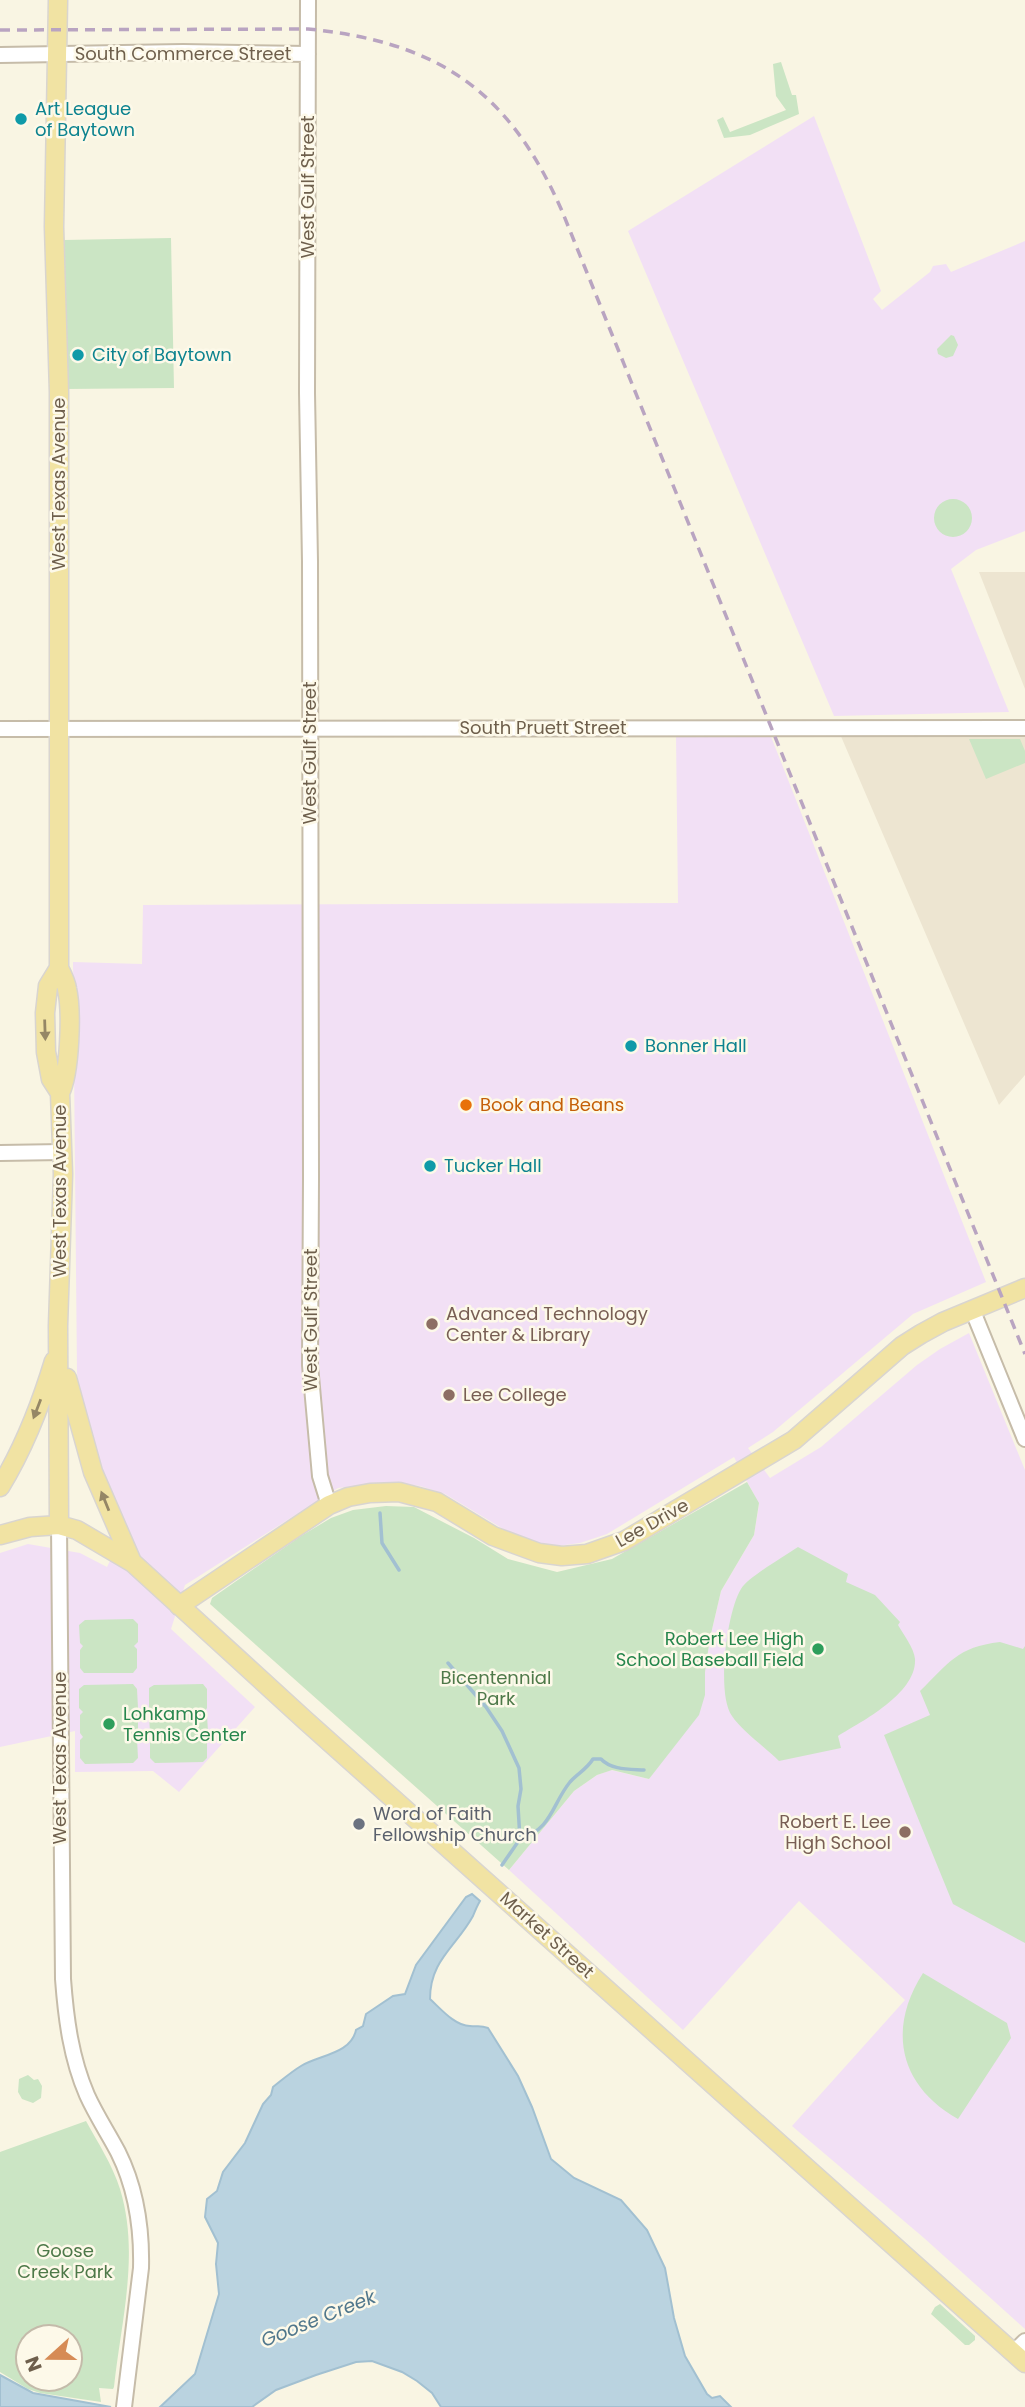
<svg xmlns="http://www.w3.org/2000/svg" width="1025" height="2407" viewBox="0 0 1025 2407" font-family="Poppins,sans-serif">
	<style>
		.residential { fill: #ede5d1 }
		.education { fill: #f2e0f5 }
		.green { fill: #cbe5c4; fill-rule: evenodd }
		.water { fill: #bad3e0; stroke: #a2c0d1; stroke-width: 2 }
		.lines { fill: none; stroke-linecap: round; stroke-linejoin: round }
		.stream { stroke: #a2c0d1; stroke-width: 3.5 }
		.minor-casing { stroke: #c6bca9; stroke-width: 18 }
		.major-casing { stroke: #d9d5d0; stroke-width: 21 }
		.minor { stroke: #fff; stroke-width: 14 }
		.major { stroke: #f1e3a3; stroke-width: 18 }
		.rail { stroke: #b9a4c1; stroke-width: 3.5; stroke-dasharray: 10 7; stroke-linecap: butt }
		.oneway { fill: #958766 }
		.culture-dot { fill: #0f9aa8; stroke: #fdf9e9; stroke-width: 2.5 }
		.food-dot { fill: #e8710a; stroke: #fdf9e9; stroke-width: 2.5 }
		.education-dot { fill: #8d6e63; stroke: #fdf9e9; stroke-width: 2.5 }
		.leisure-dot { fill: #2e9e5b; stroke: #fdf9e9; stroke-width: 2.5 }
		.worship-dot { fill: #6b7280; stroke: #fdf9e9; stroke-width: 2.5 }
		.labels { text-anchor: middle; stroke-width: 5; stroke-linejoin: round; paint-order: stroke }
		.street-label { font-size: 18px; fill: #6e5f4c; stroke: #fdf9e9 }
		.culture-label { font-size: 18px; fill: #0d838f; stroke: #fdf9e9; text-anchor: start }
		.food-label { font-size: 18px; fill: #c56008; stroke: #fdf9e9; text-anchor: start }
		.education-label { font-size: 18px; fill: #785e54; stroke: #fdf9e9; text-anchor: start }
		.leisure-label { font-size: 18px; fill: #27864d; stroke: #fdf9e9; text-anchor: end }
		.park-label { font-size: 18px; fill: #4e7949; stroke: #fdf9e9 }
		.worship-label { font-size: 18px; fill: #5b616d; stroke: #fdf9e9; text-anchor: start }
		.water-label { font-size: 19px; font-style: italic; fill: #50778c; stroke: #fdf9e9 }
	</style>
	<rect width="100%" height="100%" fill="#f9f5e3"/>
	<path class="residential" d="M979,572H1025V689Z
		M840,734H1025V1075L999,1105Z"/>
	<path class="education" d="M814,116L881,291L873,299L882,310L930,272L933,266L946,264L951,272L1025,241V531L976,550L951,569L1009,712L834,716L628,231Z
		M770,734L986,1282L913,1314L773,1432L748,1448L770,1478L821,1447L917,1365L940,1349L969,1333L1025,1470V2329L924,2238L792,2126L905,2000L799,1901L683,2030L509,1870L574,1791L597,1775L611,1770L649,1779L705,1695V1672L710,1638L721,1591L754,1535L759,1504L734,1457L607,1534L580,1543L550,1547L510,1533L445,1494L420,1486L391,1482L338,1488L185,1585L171,1629L255,1707L179,1792L153,1771L75,1772V1731L0,1747V1553L28,1544L80,1553L107,1567L127,1526L102,1473L84,1418L77,1373L73,962L142,964L143,905L678,903L676,735Z"/>
	<path class="green" d="M781,62L792,95H796L799,114L750,135L724,138L717,120L723,117L730,132L786,110L776,96L773,64Z
		M171,238L174,388L66,389L64,240Z
		M951,335L954,336L958,345L953,356L946,358L938,354L937,349Z
		M934 518a19 19 0 1 1 38 0a19 19 0 1 1-38 0Z
		M969,739H1020L1025,751V763L986,779Z
		M747,1482L759,1503L754,1535L721,1591L710,1638L705,1672V1695L699,1715L649,1779L612,1770L597,1775L574,1791L509,1870L210,1604L212,1598L301,1536L331,1518L353,1510L386,1506L414,1507L474,1538L508,1559L557,1572L612,1559Z
		M798,1547L848,1574L846,1582L875,1595L900,1622L898,1625C903,1634 914,1648 915,1659C917,1693 863,1721 838,1736L841,1748L779,1761C765,1747 742,1731 732,1716C716,1694 727,1611 741,1589C748,1577 785,1556 798,1547Z
		M133,1619L138,1624V1642L134,1646L137,1649V1668L133,1673H84L80,1668V1650L83,1646L80,1643L79,1625L85,1620Z
		M1000,1642L1023,1649L1025,1646V1943L953,1904L884,1735L930,1715L920,1691C949,1663 957,1647 1000,1642Z
		M133,1684L137,1689L138,1708L135,1712L138,1715V1732L134,1736L137,1739L138,1758L133,1763L85,1764L80,1758V1740L83,1737L80,1733V1715L83,1712L79,1708V1689L84,1685Z
		M203,1684L207,1689V1708L205,1711L207,1715L208,1732L204,1735L207,1739V1758L203,1762L155,1763L150,1758V1739L153,1736L150,1733L149,1715L152,1711L149,1708V1688L154,1685Z
		M923,1973L1007,2023L1011,2038L958,2119C899,2086 887,2029 923,1973Z
		M28,2075L34,2080L38,2079L42,2086L41,2098L33,2103L22,2099L18,2092L19,2079Z
		M86,2121C98,2143 112,2164 120,2189C140,2254 121,2321 114,2387L113,2389L99,2388L101,2402L40,2393L28,2389L0,2372V2152ZM70,2337V2379H28V2337Z
		M940,2304L975,2336V2340L969,2345H965L931,2314L935,2307Z"/>
	<path class="water" d="M472,1894L480,1901C477,1906 475,1911 473,1916C456,1947 430,1960 430,1999C441,2009 455,2026 470,2026C478,2027 480,2025 488,2028L518,2076L532,2107L551,2159L574,2178L621,2200L647,2230L665,2268L674,2318L685,2356L707,2394L712,2398L720,2396L731,2407H441L432,2393L417,2381L402,2372L372,2361L356,2362L316,2375L276,2390L252,2407H160L195,2374L219,2294L216,2264L218,2243L205,2217L207,2199L217,2191L223,2172L245,2143L263,2104L271,2095L273,2087C282,2080 291,2072 301,2066C319,2055 351,2054 356,2030L363,2026L366,2014L393,1996L405,1994L416,1965L466,1897Z
		M0,2375L33,2393L111,2407H0Z"/>
	<g class="lines">
		<path class="stream" d="M380,1513L382,1543L399,1570
			M448,1663L486,1707L502,1731L519,1768L521,1789L518,1806L520,1839L502,1865
			M520,1839C552,1829 552,1804 570,1782C577,1774 587,1769 593,1759H601C611,1770 630,1769 644,1770"/>
		<defs>
			<path id="minor" d="M308,0L307,393L310,561L311,1179L310,1365L320,1476L329,1505
				M0,55L183,52L308,54
				M0,729L1025,728
				M0,1153L62,1152
				M972,1309L1025,1439
				M59,1525L63,1979C66,2019 71,2058 87,2095C96,2115 108,2133 118,2152C136,2188 142,2228 141,2268L124,2407
				M1014,2352L1025,2341"/>
			<path id="major" d="M58,0L54,227L59,392V968C62,974 66,982 67,989C72,1011 70,1073 60,1093L63,1174L58,1326L59,1525
				M59,968L48,986L45,1013L46,1052L51,1079L60,1093
				M67,1378L93,1472L132,1562
				M0,1487C24,1448 41,1404 54,1361
				M0,1535L30,1527L59,1525L77,1530L133,1563L306,1721L1025,2363
				M179,1606L329,1505L348,1497L370,1493L399,1492L437,1502L493,1536L539,1553L562,1556L587,1554L624,1541L794,1440L902,1346L921,1334L943,1322L1025,1288"/>
		</defs>
		<use href="#minor" class="minor-casing"/>
		<use href="#major" class="major-casing"/>
		<use href="#minor" class="minor"/>
		<use href="#major" class="major"/>
		<path class="rail" d="M0,30L308,29C438,42 509,90 562,211L1025,1354"/>
	</g>
	<defs><path id="oneway-solid" d="M-6-.8H1V-3.2L6.5 0L1 3.2V.8H-6Z" transform="scale(1.75)"/></defs>
	<g class="oneway">
		<use href="#oneway-solid" transform="translate(45 1030) rotate(88)"/>
		<use href="#oneway-solid" transform="translate(37 1409) rotate(111)"/>
		<use href="#oneway-solid" transform="translate(105 1501) rotate(-112)"/>
	</g>
	<g class="culture-dot">
		<circle cx="21" cy="119" r="7"/>
		<circle cx="78" cy="355" r="7"/>
		<circle cx="631" cy="1046" r="7"/>
		<circle cx="430" cy="1166" r="7"/>
	</g>
	<circle class="food-dot" cx="466" cy="1105" r="7"/>
	<g class="education-dot">
		<circle cx="432" cy="1324" r="7"/>
		<circle cx="449" cy="1395" r="7"/>
		<circle cx="905" cy="1832" r="7"/>
	</g>
	<g class="leisure-dot">
		<circle cx="818" cy="1649" r="7"/>
		<circle cx="109" cy="1724" r="7"/>
	</g>
	<circle class="worship-dot" cx="359" cy="1824" r="7"/>
	<g class="labels">
		<g class="street-label">
			<text x="183" y="60">South Commerce Street</text>
			<text transform="translate(308 187) rotate(-90)" y="6">West Gulf Street</text>
			<text transform="translate(59 484) rotate(-90)" y="6">West Texas Avenue</text>
			<text x="543" y="734">South Pruett Street</text>
			<text transform="translate(310 753) rotate(-90)" y="6">West Gulf Street</text>
			<text transform="translate(60 1191) rotate(-90)" y="6">West Texas Avenue</text>
			<text transform="translate(311 1320) rotate(-90)" y="6">West Gulf Street</text>
			<text transform="translate(652 1523) rotate(-29)" y="6">Lee Drive</text>
			<text transform="translate(60 1758) rotate(-90)" y="6">West Texas Avenue</text>
			<text transform="translate(547 1935) rotate(42)" y="6">Market Street</text>
		</g>
		<g class="culture-label">
			<text x="35" y="115">Art League<tspan x="35" dy="21">of Baytown</tspan></text>
			<text x="92" y="361">City of Baytown</text>
			<text x="645" y="1052">Bonner Hall</text>
			<text x="444" y="1172">Tucker Hall</text>
		</g>
		<g class="food-label">
			<text x="480" y="1111">Book and Beans</text>
		</g>
		<g class="education-label">
			<text x="446" y="1320">Advanced Technology<tspan x="446" dy="21">Center &amp; Library</tspan></text>
			<text x="463" y="1401">Lee College</text>
			<text x="891" y="1828" text-anchor="end">Robert E. Lee<tspan x="891" dy="21">High School</tspan></text>
		</g>
		<g class="leisure-label">
			<text x="804" y="1645">Robert Lee High<tspan x="804" dy="21">School Baseball Field</tspan></text>
			<text x="123" y="1720" text-anchor="start">Lohkamp<tspan x="123" dy="21">Tennis Center</tspan></text>
		</g>
		<g class="park-label">
			<text x="496" y="1684">Bicentennial<tspan x="496" dy="21">Park</tspan></text>
			<text x="65" y="2257">Goose<tspan x="65" dy="21">Creek Park</tspan></text>
		</g>
		<g class="worship-label">
			<text x="373" y="1820">Word of Faith<tspan x="373" dy="21">Fellowship Church</tspan></text>
		</g>
		<g class="water-label">
			<text transform="translate(318 2318) rotate(-22)" y="7">Goose Creek</text>
		</g>
	</g>
	<g transform="translate(49 2358) rotate(249)"><circle r="33" fill="#fdf9e9" stroke="#c4bbaa" stroke-width="2"/>
	<path d="M0-5L12 26L0 18L-12 26Z" fill="#d68b55"/>
	<text y="-10" font-size="19" font-weight="bold" text-anchor="middle" fill="#6e5f4c">N</text>
	</g>
</svg>
